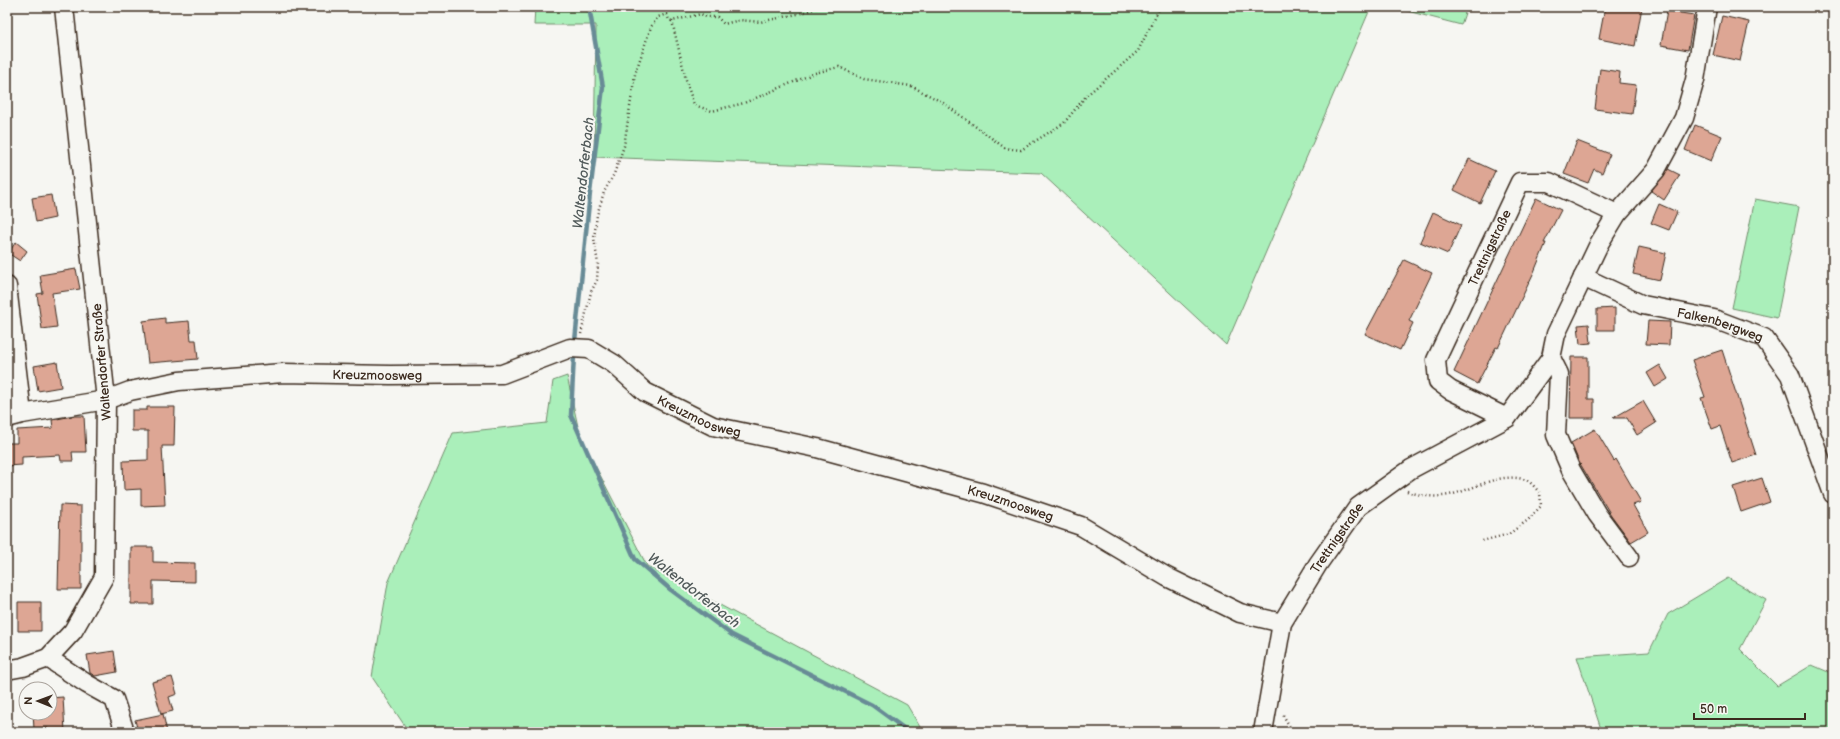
<svg xmlns="http://www.w3.org/2000/svg" width="1840" height="739" viewBox="0 0 1840 739" font-family="'Balsamiq Sans',sans-serif">
	<style>
		.green { fill: #aaefba; stroke: #728c6c }
		.lines { fill: none; stroke-linecap: round; stroke-linejoin: round }
		.stream { stroke: #678b96; stroke-width: 4.5 }
		.building { fill: #dda694; stroke: #3b2a1e }
		.minor-casing { stroke: #3b2a1e; stroke-width: 21 }
		.path { stroke: #3b2a1e; stroke-width: 2.5; stroke-dasharray: 1 3; stroke-linecap: butt }
		.minor { stroke: #f6f6f2; stroke-width: 18 }
		.labels { text-anchor: middle; stroke-width: 4; stroke-linejoin: round; paint-order: stroke }
		.street-label { font-size: 13px; fill: #3b2a1e; stroke: #f6f6f2 }
		.water-label { font-size: 14px; font-style: italic; fill: #515a5a; stroke: #f6f6f2 }
	</style>
	<rect width="100%" height="100%" fill="#f6f6f2"/>
	<filter id="ink" filterUnits="userSpaceOnUse"><feTurbulence type="fractalNoise" baseFrequency=".025" numOctaves="2"/><feDisplacementMap in="SourceGraphic" scale="8" xChannelSelector="R" yChannelSelector="G"/><feConvolveMatrix kernelMatrix="1 2 1 2 8 2 1 2 1" color-interpolation-filters="sRGB"/></filter>
	<g filter="url(#ink)">
		<path class="green" d="M535,7H1371L1226,345L1041,173L594,157L596,25H534Z
			M1392,7H1467L1461,25Z
			M1755,199L1799,207L1777,318L1732,308Z
			M567,376L580,436L647,566L907,705L923,732H409L372,677L388,583L453,433L547,423L553,381Z
			M1728,578L1766,600L1740,649L1777,686L1812,665L1833,674V732H1602L1577,657L1649,652L1668,614Z"/>
		<g class="lines">
			<path class="stream" d="M575,341L590,193L603,87L589,7
				M574,355L571,415L635,559L671,590L732,635L872,705L909,732"/>
		</g>
		<path class="building" d="M1605,7H1642L1635,46L1599,39Z
			M1667,11L1694,15L1688,50L1661,45Z
			M1722,16L1749,22L1740,61L1713,55Z
			M1600,69L1620,72L1619,83L1636,85L1632,114L1595,109Z
			M1695,125L1722,136L1711,161L1685,150Z
			M1577,141L1610,154L1602,173L1594,169L1588,183L1564,174Z
			M1469,159L1495,171L1480,203L1454,190Z
			M1668,169L1680,175L1664,200L1651,191Z
			M51,195L55,218L36,222L32,198Z
			M1536,198L1561,210L1544,243H1546L1534,272L1498,348L1496,347L1477,384L1454,372Z
			M1659,204L1677,212L1669,230L1651,223Z
			M1433,212L1461,225L1448,254L1420,242Z
			M16,242L27,251L20,261L8,253Z
			M1639,247L1666,253L1660,280L1633,274Z
			M1404,260L1432,273L1409,321L1413,323L1400,350L1365,334Z
			M76,269L80,289L52,293L57,327L42,329L37,294L43,293L40,275Z
			M1615,308V330H1597V309Z
			M165,318V323L189,321L191,340H196L198,359L148,363L143,321Z
			M1648,321L1670,322L1669,345L1646,344Z
			M1589,324L1591,343L1580,344L1578,325Z
			M1722,350L1756,455L1732,463L1720,426L1712,429L1701,398L1705,397L1692,360Z
			M1571,357H1588V399H1594V418H1570Z
			M57,362L61,387L38,391L34,366Z
			M1660,365L1668,379L1655,387L1647,373Z
			M1643,401L1656,423L1637,435L1627,418H1613Z
			M147,407H175L174,446H162L165,505L141,506V489L124,490L123,461L148,460V431H132V410H147Z
			M72,416H84L86,452H72L73,461H61L60,455L22,457V465L7,466V443H17V430L53,428L52,420Z
			M1595,429L1614,461L1616,459L1641,502L1633,505L1648,532L1631,542L1611,515L1579,462L1571,443Z
			M1762,478L1770,502L1741,512L1733,487Z
			M60,505L81,506V589H58Z
			M131,547H153V562L195,563V582L153,581V604H131Z
			M18,602H41V631H18Z
			M114,651L117,672L95,676L90,673L87,655Z
			M172,677L177,694L169,697L173,711L161,714L152,682Z
			M63,697L65,732H48V728L34,729L33,713H50V698Z
			M163,714L167,732H138L135,720Z"/>
		<g class="lines">
			<defs>
				<g id="minor">
					<path id="s1" d="M1583,277L1643,305L1714,319L1764,338L1790,375L1833,494"/>
					<path d="M7,286L22,414"/>
					<path d="M1551,358L1559,374L1556,435L1571,470L1597,514L1629,557"/>
					<path id="s2" d="M7,418L22,414L106,400L130,391L179,381L283,373L390,375L502,374L570,348L589,349L614,364L645,392L713,426L817,448L983,493L1081,526L1167,577L1240,613L1282,623"/>
					<path id="s3" d="M1507,418L1450,390L1438,381L1436,360L1520,182H1549L1617,214"/>
					<path d="M48,658L87,684L114,699L125,732"/>
					<path d="M7,670L23,667L48,658L73,631L104,577L106,400L64,7"/>
					<path id="s4" d="M1263,732L1282,623L1318,564L1358,507L1411,469L1507,418L1551,358L1556,334L1600,242L1617,214L1656,170L1684,118L1695,80L1707,7"/>
				</g>
			</defs>
			<use href="#minor" class="minor-casing"/>
			<path class="path" d="M667,14L669,20L672,21L701,14L706,17H717L724,24L740,20L760,22L802,13L819,7
				M672,21L687,84L694,105L712,111L744,103L815,73L839,67L864,79L911,86L942,102L1005,148L1021,150L1064,123L1086,96L1138,51L1160,7
				M581,334L591,292L597,280L598,264L594,238L597,215L604,192L614,174L624,146L635,74L651,27L658,17L667,14L666,7
				M1407,491C1420,496 1434,498 1449,495C1474,490 1499,471 1526,480C1531,482 1536,489 1540,493L1541,506L1528,520L1509,534L1482,541
				M1283,715L1293,732"/>
			<use href="#minor" class="minor"/>
		</g>
	</g>
	<g class="labels">
		<g class="street-label">
			<text dy="5" stroke="none"><textPath href="#s3" startOffset="224">Trettnigstraße</textPath></text>
			<text dy="5" stroke="none"><textPath href="#s1" startOffset="146">Falkenbergweg</textPath></text>
			<text transform="translate(101 362) rotate(-95)" y="5">Waltendorfer Straße</text>
			<text dy="5" stroke="none"><textPath href="#s2" startOffset="375">Kreuzmoosweg</textPath></text>
			<text dy="5" stroke="none"><textPath href="#s2" startOffset="722">Kreuzmoosweg</textPath></text>
			<text dy="5" stroke="none"><textPath href="#s2" startOffset="1046">Kreuzmoosweg</textPath></text>
			<text dy="5" stroke="none"><textPath href="#s4" startOffset="212">Trettnigstraße</textPath></text>
		</g>
		<g class="water-label">
			<text transform="translate(583 173) rotate(-84)" y="5">Waltendorferbach</text>
			<text transform="translate(694 590) rotate(38)" y="5">Waltendorferbach</text>
		</g>
	</g>
	<rect width="1840" height="739" fill="none" stroke="#f6f6f2" stroke-width="24"/>
	<rect x="12" y="12" width="1816" height="715" fill="none" stroke="#3b2a1e" stroke-width="1.5" filter="url(#ink)"/>
	<g transform="translate(38 701) rotate(271)"><circle r="19" fill="#f6f6f2" stroke="#aba49d"/>
	<path d="M0-3L7 15L0 10L-7 15Z" fill="#3b2a1e"/>
	<text y="-6" font-size="11" font-weight="bold" text-anchor="middle" fill="#3b2a1e">N</text>
	</g>
	<path d="M1694 713v6h111v-6" fill="none" stroke="#3b2a1e" stroke-width="2"/>
	<text x="1700" y="713" font-size="12" fill="#3b2a1e" stroke="#f6f6f2" stroke-width="3" paint-order="stroke">50 m</text>
</svg>
